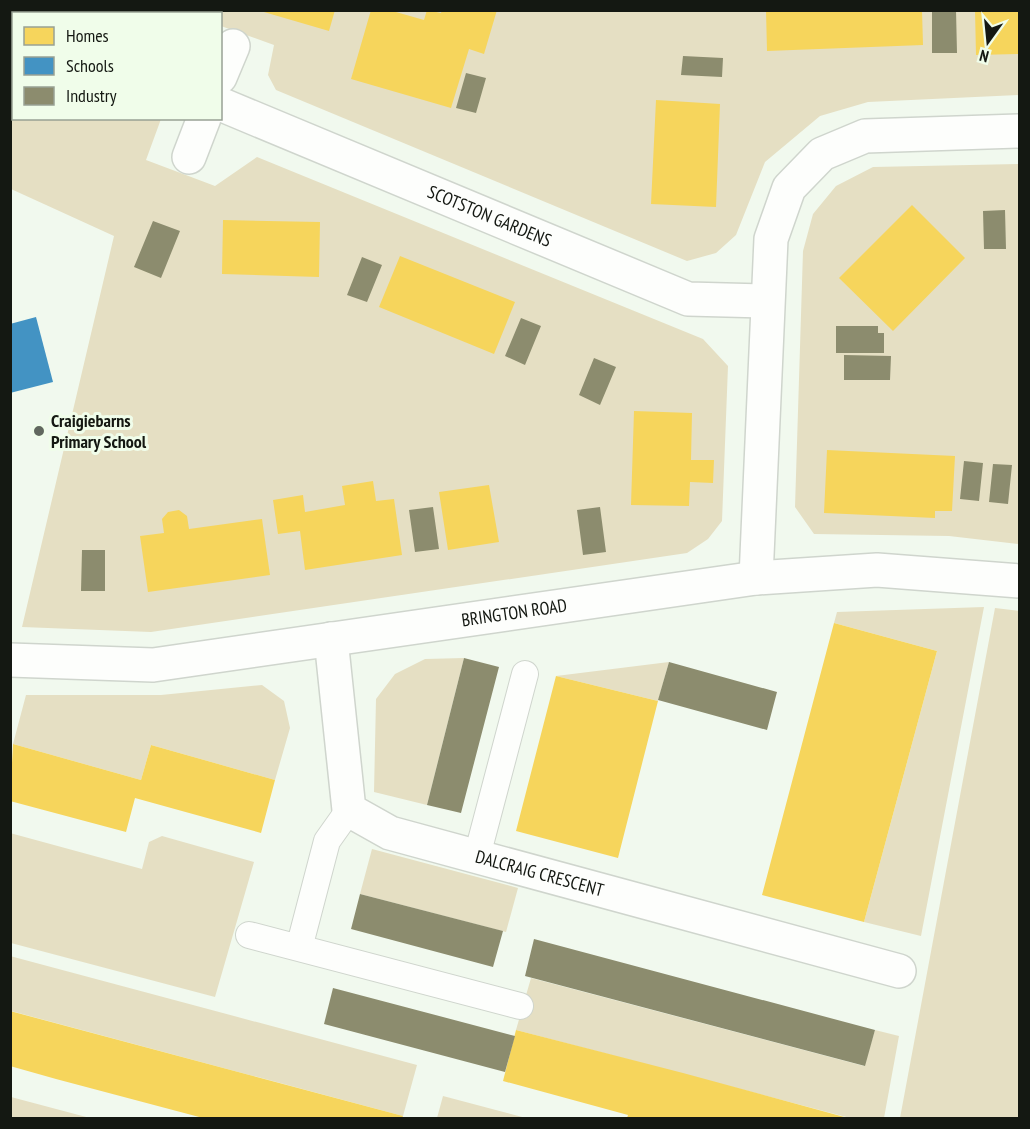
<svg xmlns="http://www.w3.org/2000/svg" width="1030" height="1129" viewBox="0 0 1030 1129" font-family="'PT Sans Narrow',sans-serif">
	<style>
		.green { fill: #e5dfc3 }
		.homes { fill: #f6d55c }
		.schools { fill: #4393c3 }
		.industry { fill: #8c8c6e }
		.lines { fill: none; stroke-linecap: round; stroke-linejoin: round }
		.service-casing { stroke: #cfd5cd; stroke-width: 28 }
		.minor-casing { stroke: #cfd5cd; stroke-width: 36 }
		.service { stroke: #fdfefc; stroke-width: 26 }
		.minor { stroke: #fdfefc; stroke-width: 33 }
		.poi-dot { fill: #61675f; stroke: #f0fdea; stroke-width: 2 }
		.labels { text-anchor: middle; stroke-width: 6; stroke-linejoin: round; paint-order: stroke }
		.street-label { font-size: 18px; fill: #141812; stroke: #f0fdea }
		.poi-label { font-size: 18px; font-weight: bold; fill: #141812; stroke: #f0fdea; text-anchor: start }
	</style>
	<rect width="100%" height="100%" fill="#f1f9ee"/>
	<path class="green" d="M11,11H1019V95L868,102L820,116L765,162L736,235L716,253L687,261L276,90L268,75L274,45L221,26L220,14H14V118L161,119L146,160L215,186L257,157L703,339L728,366L722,521L708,539L687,553L151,632L22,627L114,236L11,189Z
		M1019,164V544L949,536L814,534L795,507L803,251L813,214L836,186L873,167Z
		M984,607L921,936L864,922L937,651L834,623L837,612Z
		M995,608L1020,611L1019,1118H900Z
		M464,658L427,805L374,792L376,699L395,674L425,659Z
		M669,662L658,701L556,676Z
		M262,685L284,701L290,728L275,780L151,745L141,780L13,744L26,695H161Z
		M10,833L142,869L149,842L162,836L254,862L215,997L11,943Z
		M372,849L518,888L506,932L360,894Z
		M10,956L417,1065L403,1116L11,1011Z
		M531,978L864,1066L875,1030L899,1036L884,1118H850L516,1030Z
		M443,1096L526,1118H437Z
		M11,1097L90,1118H11Z"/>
	<path class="homes" d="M10,10H96V14H14V92L10,91Z
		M257,10H335L329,31Z
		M371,10H389L424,20L427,10L441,13L442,10H497L484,54L469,49L451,108L351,79Z
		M766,10H922L923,45L767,51Z
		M975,10H1020V54L976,55Z
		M656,100L720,104L716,207L651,204Z
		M912,205L965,258L893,331L839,278Z
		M223,220L320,222L319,277L222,274Z
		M400,256L515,302L494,354L379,307Z
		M634,411L692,413L691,460H714L713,483L690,482L689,506L631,505Z
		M827,450L955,456L952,511H935V518L824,513Z
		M373,481L376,501L394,499L402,555L305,570L300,531L278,534L273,500L303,495L305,512L345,505L342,486Z
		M489,485L499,542L448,550L439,492Z
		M179,510L187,516L189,529L262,519L270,575L148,592L140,536L164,533L162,519L168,512Z
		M834,623L937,651L864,922L762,895Z
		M556,676L658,701L618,858L516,831Z
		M13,744L141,780L151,745L275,780L261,833L135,798L126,832L10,801Z
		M10,1011L403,1116L402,1118H203L56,1079L10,1066Z
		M516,1030L683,1073L848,1118H627L628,1115L503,1081Z"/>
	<path class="schools" d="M36,317L53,382L10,393V324Z"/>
	<path class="industry" d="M932,10H956L957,53H932Z
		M683,56L723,58L722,77L681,75Z
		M466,73L486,78L476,113L456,108Z
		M1005,210L1006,249H984L983,211Z
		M153,221L180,231L161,278L134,267Z
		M362,257L382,265L367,302L347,295Z
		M521,318L541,326L525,365L505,356Z
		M836,326H878V333H884V353H836Z
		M844,355L891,356L890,380H844Z
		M594,358L616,367L600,405L579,395Z
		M964,461L983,463L979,501L960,499Z
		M993,464L1012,465L1008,504L989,502Z
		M433,507L439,549L415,552L409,510Z
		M600,507L606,552L583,555L577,510Z
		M82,550H105V591H81Z
		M464,658L499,667L461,813L427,805Z
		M669,662L777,692L767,730L658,700Z
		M360,894L503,931L493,967L351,929Z
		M534,939L875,1030L865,1066L525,976Z
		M333,988L515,1036L505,1072L324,1024Z"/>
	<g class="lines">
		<defs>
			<path id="service" d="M477,856L525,674
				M249,935L520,1006
				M299,948L327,841L349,810"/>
			<g id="minor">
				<path d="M220,77L233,46"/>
				<path id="s1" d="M220,104L688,299L766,301"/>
				<path d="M189,157L204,118"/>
				<path d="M756,578L771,239L789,188L822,154L865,136L1020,131"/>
				<path id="s2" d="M331,639L349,810L390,833L899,971"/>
				<path id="s3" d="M10,660L153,665L756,578L877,570L1020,581"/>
			</g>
		</defs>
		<use href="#service" class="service-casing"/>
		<use href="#minor" class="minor-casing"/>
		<use href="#service" class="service"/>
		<use href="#minor" class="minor"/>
	</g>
	<circle class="poi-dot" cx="39" cy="431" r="6"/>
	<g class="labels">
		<g class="street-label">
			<text dy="6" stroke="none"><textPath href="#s1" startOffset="292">SCOTSTON GARDENS</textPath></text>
			<text dy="6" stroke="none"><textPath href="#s3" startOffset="508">BRINGTON ROAD</textPath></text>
			<text dy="6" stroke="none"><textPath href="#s2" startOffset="374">DALCRAIG CRESCENT</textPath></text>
		</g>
		<g class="poi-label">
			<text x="51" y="427">Craigiebarns<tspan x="51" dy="21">Primary School</tspan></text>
		</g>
	</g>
	<rect width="1030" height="1129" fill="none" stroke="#141812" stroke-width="24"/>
	<rect x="12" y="12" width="210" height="108" fill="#f0fdea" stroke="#98a194" stroke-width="1.5"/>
	<rect x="24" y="27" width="30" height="18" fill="#f6d55c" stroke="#98a194" stroke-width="1.5"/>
	<text x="66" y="42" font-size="18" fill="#141812">Homes</text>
	<rect x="24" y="57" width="30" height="18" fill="#4393c3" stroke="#98a194" stroke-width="1.5"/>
	<text x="66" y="72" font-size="18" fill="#141812">Schools</text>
	<rect x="24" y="87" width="30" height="18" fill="#8c8c6e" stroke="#98a194" stroke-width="1.5"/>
	<text x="66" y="102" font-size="18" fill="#141812">Industry</text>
	<g transform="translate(988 42) rotate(195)" stroke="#f0fdea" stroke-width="4.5" paint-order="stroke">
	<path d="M0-4.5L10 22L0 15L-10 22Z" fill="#141812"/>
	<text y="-9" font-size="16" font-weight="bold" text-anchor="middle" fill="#141812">N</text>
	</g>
</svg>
